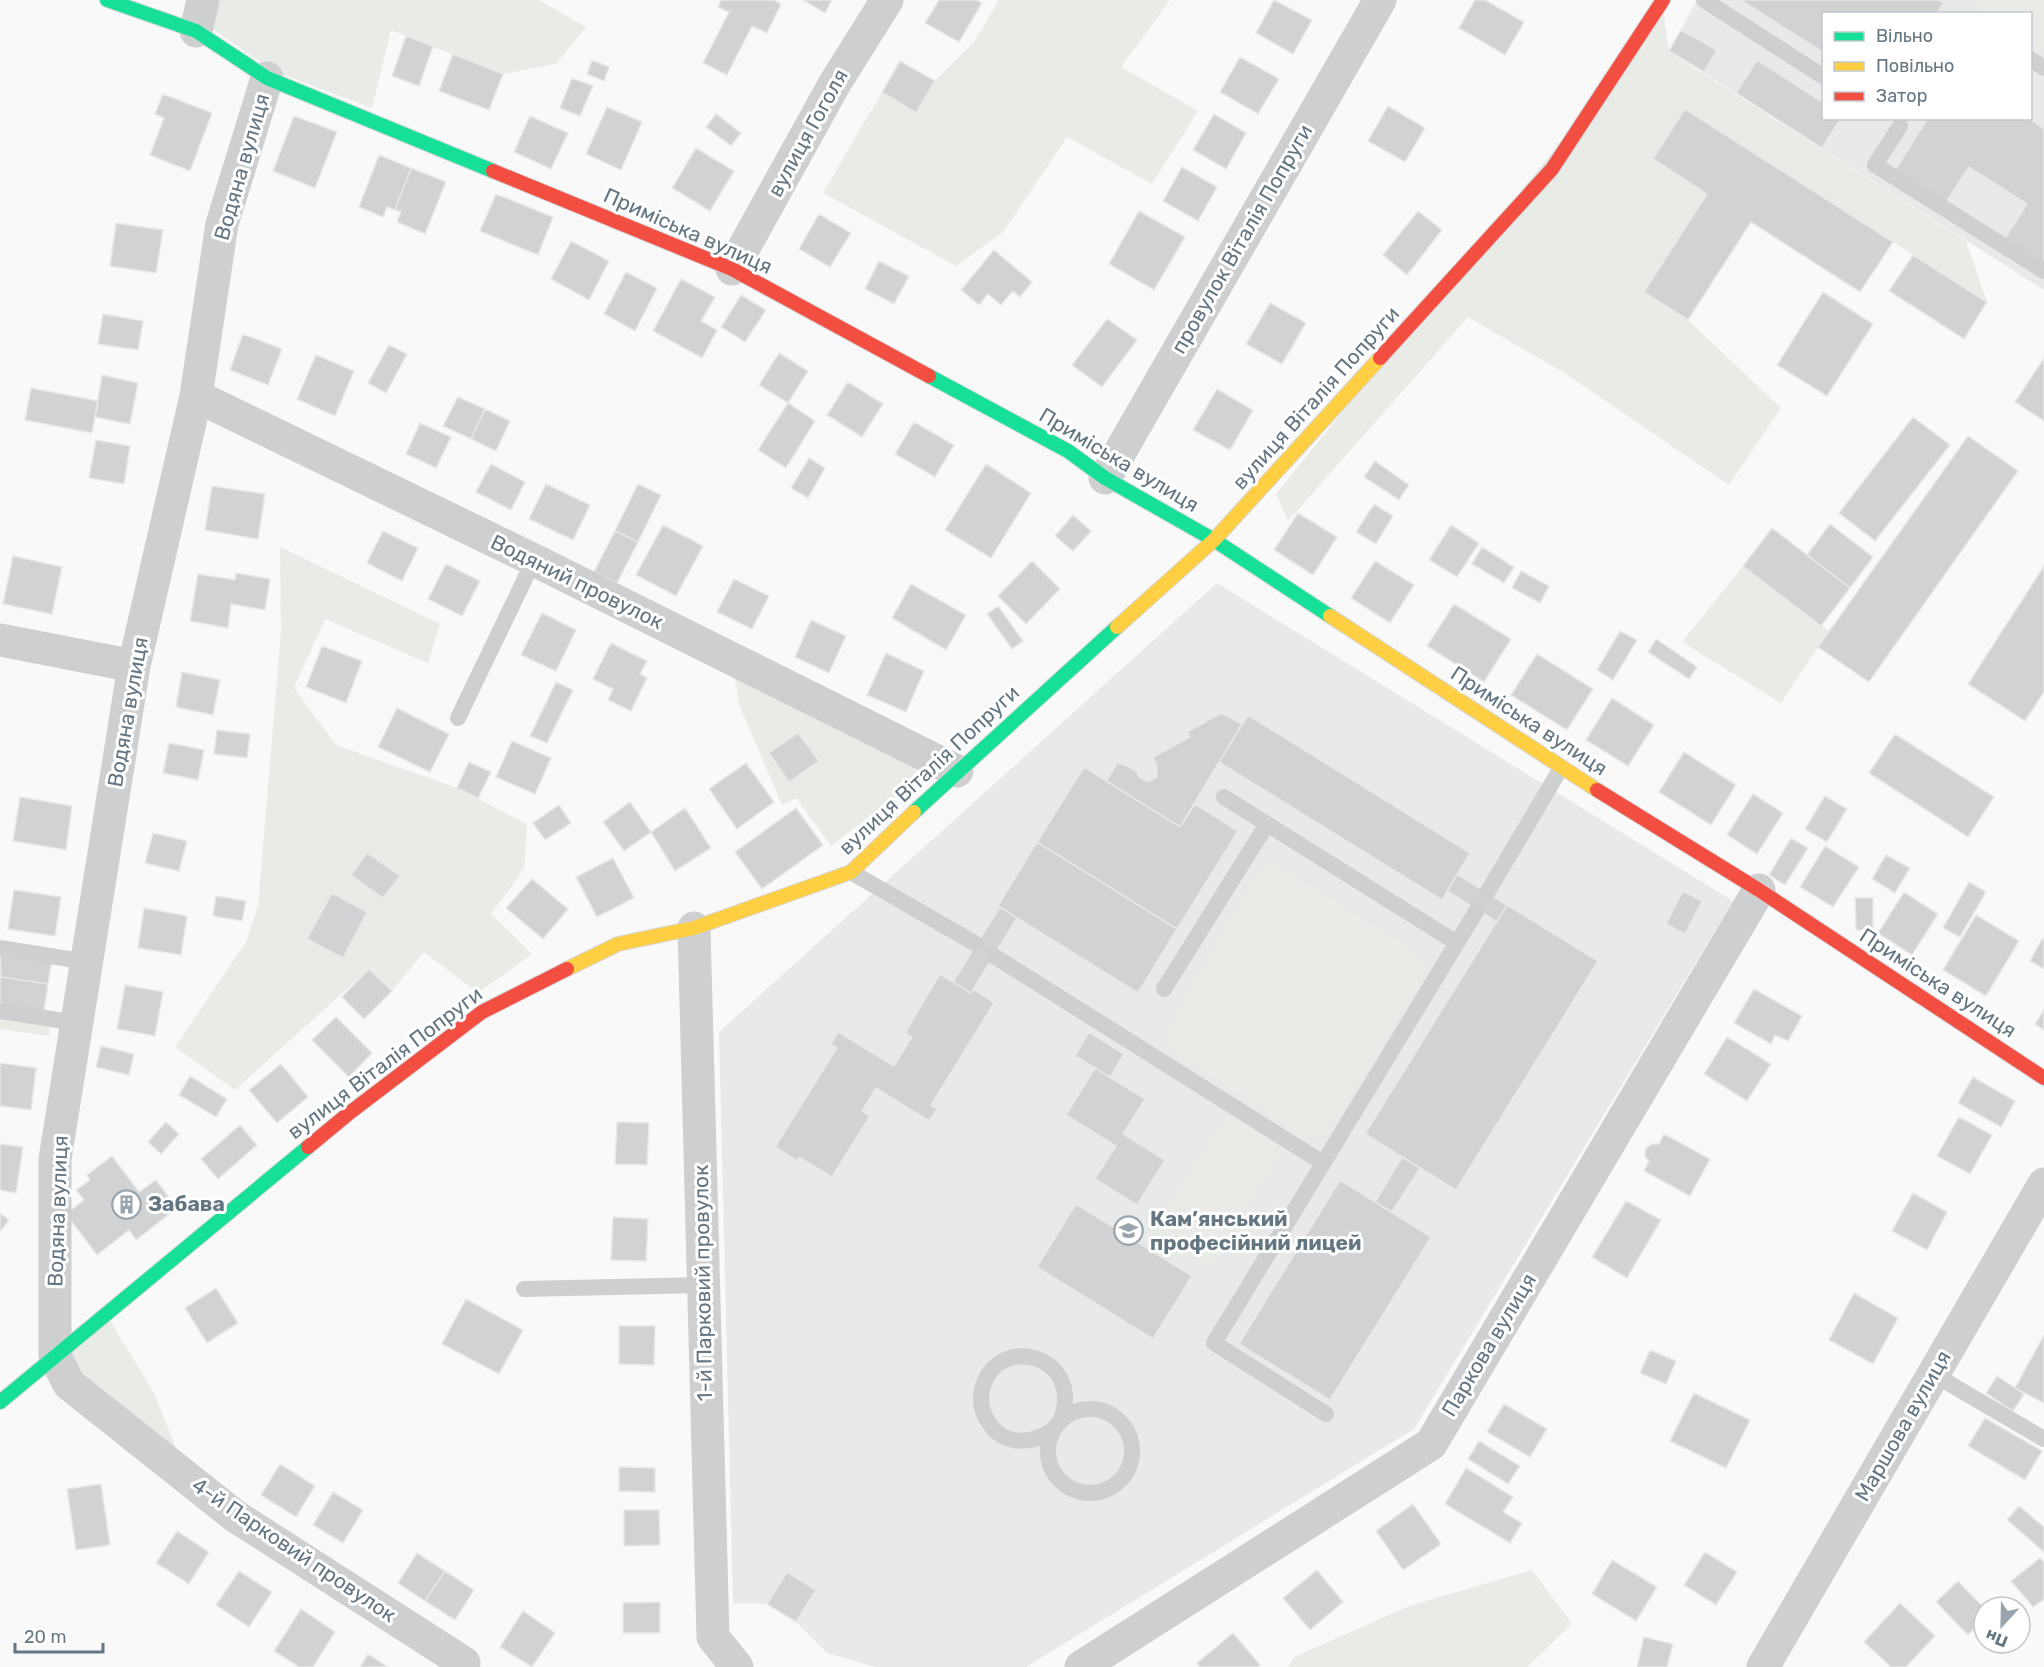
<svg xmlns="http://www.w3.org/2000/svg" width="2044" height="1667" viewBox="0 0 2044 1667" font-family="Rubik,sans-serif">
	<style>
		.built { fill: #e8e9e9; fill-rule: evenodd }
		.green { fill: #e8ebe6 }
		.building { fill: #d0d2d3; stroke: #e8e8e8; stroke-width: 1.5 }
		.lines { fill: none; stroke-linecap: round; stroke-linejoin: round }
		.fast-casing { stroke: #d5d6d7; stroke-width: 16 }
		.slow-casing { stroke: #d5d6d7; stroke-width: 16 }
		.jam-casing { stroke: #d5d6d7; stroke-width: 16 }
		.lane { stroke: #cecfd0; stroke-width: 16 }
		.street { stroke: #cecfd0; stroke-width: 33 }
		.fast { stroke: #16e098; stroke-width: 14 }
		.slow { stroke: #ffcf43; stroke-width: 14 }
		.jam { stroke: #f24e42; stroke-width: 14 }
		.labels { text-anchor: middle; stroke-width: 6; stroke-linejoin: round; paint-order: stroke }
		.street-label { font-size: 21px; fill: #657683; stroke: #fff }
		.poi-label { font-size: 21px; font-weight: bold; fill: #657683; stroke: #fff; text-anchor: start }
	</style>
	<rect width="100%" height="100%" fill="#f9f9f9"/>
	<path class="built" d="M1697,0H2044V290L1669,51ZM1824,14H2030V118H1824Z
		M1217,583L1733,901L1414,1429L1026,1667H876L827,1653L796,1622L767,1604L733,1603L719,1032Z"/>
	<path class="green" d="M210,0H539L586,27L556,64L503,74L391,30L372,108L273,71L204,23Z
		M999,0H1170L1121,67L1198,111L1152,184L1067,137L1003,232L956,266L823,193L882,92L916,112L935,81L974,42Z
		M1968,0H2044V52L2031,43L2030,14L1987,13Z
		M1664,14L1669,52L1966,241L1987,302L1685,109L1653,159L1707,194L1644,292L1688,320L1781,408L1729,485L1566,374L1468,317L1288,521L1276,494Z
		M280,547L440,624L428,663L325,619L294,688L336,745L457,788L527,824L524,869L491,914L532,954L478,993L424,952L392,991L369,969L235,1090L175,1047L246,942L258,905L281,632Z
		M1743,566L1829,631L1781,703L1682,642Z
		M733,668L918,761L914,778L898,795L831,846L796,798L782,805L739,704Z
		M1272,865L1279,866L1414,951C1423,957 1426,964 1425,975L1325,1134L1319,1138H1305L1170,1049L1165,1037L1166,1030L1255,876L1265,866Z
		M0,1018L50,1026L49,1036L0,1029Z
		M1226,1114L1283,1149L1211,1267L1153,1231Z
		M109,1319L154,1393L184,1468L63,1357Z
		M1532,1570L1572,1624L1527,1667H1288L1294,1657L1409,1606Z"/>
	<path class="building" d="M721,0H774L781,4L767,33L752,26L727,75L703,63L729,12L718,7Z
		M803,0H832L825,13Z
		M939,0H976L982,3L959,42L925,23Z
		M1274,0L1312,20L1293,54L1256,33Z
		M1475,0H1485L1524,22L1505,55L1459,28Z
		M1741,0H1939L1943,3L1937,14H1824V53Z
		M1681,30L1717,50L1704,72L1669,51Z
		M406,36L433,46L419,86L392,76Z
		M453,54L503,74L489,110L439,91Z
		M1240,57L1279,79L1258,114L1220,92Z
		M592,60L609,67L604,81L587,74Z
		M1757,60L1824,103V118H1841L1822,148L1736,93Z
		M900,61L935,81L916,113L882,92Z
		M572,78L593,86L580,116L560,108Z
		M163,94L212,113L190,171L150,155L164,118L155,114Z
		M1388,106L1425,128L1405,162L1368,141Z
		M607,107L642,122L621,170L586,154Z
		M1685,109L1893,242L1860,292L1751,222L1688,320L1644,292L1707,194L1653,159Z
		M716,114L741,133L731,146L706,127Z
		M1214,114L1246,133L1226,169L1193,150Z
		M294,116L337,132L315,188L273,171Z
		M530,116L568,133L551,169L514,152Z
		M1928,118H2028L2044,129V266L2004,240L2027,204L1969,167L1946,202L1895,170Z
		M696,148L734,171L710,211L672,188Z
		M379,155L411,168L395,210L387,207L383,217L359,207Z
		M1182,167L1217,187L1198,221L1163,201Z
		M411,168L446,182L425,234L397,222L401,212L395,210Z
		M496,194L553,217L538,255L480,231Z
		M1139,211L1185,237L1154,290L1109,264Z
		M1418,211L1442,230L1407,275L1383,255Z
		M819,214L851,233L830,267L799,249Z
		M116,223L163,230L156,273L110,266Z
		M571,241L609,261L589,300L551,279Z
		M994,250L1032,282L1020,297L1013,291L1001,305L988,294L979,305L961,290Z
		M1913,255L1987,302L1964,339L1889,291Z
		M879,261L909,276L894,304L865,289Z
		M626,272L657,288L635,331L604,314Z
		M681,279L715,297L701,321L717,330L702,358L653,331Z
		M1823,292L1873,324L1827,396L1777,365Z
		M741,295L766,310L745,342L721,327Z
		M1270,303L1306,323L1282,364L1246,344Z
		M103,314L143,321L138,350L98,344Z
		M1107,319L1137,340L1102,387L1072,365Z
		M243,334L282,349L268,385L230,370Z
		M389,345L407,354L386,393L368,383Z
		M779,353L808,371L788,403L759,385Z
		M316,355L354,371L335,416L297,399Z
		M2044,358V421L2015,402Z
		M102,375L138,383L130,424L95,417Z
		M848,382L883,404L862,437L827,415Z
		M31,388L98,401L92,433L25,420Z
		M1217,389L1253,410L1230,450L1193,430Z
		M458,397L485,409L471,439L443,426Z
		M788,403L815,421L786,468L758,450Z
		M485,409L510,421L496,451L471,439Z
		M1913,417L1950,445L1875,541L1839,513Z
		M914,422L954,445L935,477L895,454Z
		M420,423L451,437L436,468L406,454Z
		M1968,436L2018,471L1869,682L1818,647Z
		M96,440L130,446L124,484L89,478Z
		M809,458L825,468L808,498L791,488Z
		M1375,461L1409,485L1399,500L1364,477Z
		M491,464L525,482L511,510L476,492Z
		M986,464L1031,493L991,558L945,530Z
		M546,484L590,505L573,540L529,519Z
		M638,484L661,495L638,542L615,531Z
		M212,486L265,494L258,539L205,530Z
		M1374,504L1393,516L1376,544L1356,532Z
		M1298,513L1337,537L1313,575L1274,550Z
		M1073,515L1091,531L1073,551L1055,536Z
		M1830,524L1873,557L1850,588L1807,555Z
		M663,525L703,546L676,596L636,575Z
		M1451,525L1479,543L1457,577L1429,560Z
		M1772,528L1850,588L1821,626L1743,566Z
		M383,531L418,548L402,581L367,563Z
		M615,531L638,542L617,583L594,572Z
		M1482,547L1514,567L1504,583L1472,564Z
		M13,556L62,567L52,614L3,604Z
		M1032,561L1060,589L1026,624L998,596Z
		M1375,561L1414,585L1390,623L1351,598Z
		M446,564L480,581L462,616L428,599Z
		M2044,566V692L2025,721L1968,684Z
		M1521,571L1549,586L1540,603L1512,588Z
		M236,573L270,579L265,610L231,604L228,628L190,621L198,574L235,580Z
		M734,579L769,596L752,629L717,612Z
		M911,584L966,615L946,650L892,618Z
		M1454,604L1511,639L1484,682L1427,646Z
		M998,606L1023,641L1012,649L987,614Z
		M542,613L576,630L556,671L521,655Z
		M811,620L846,636L829,673L795,657Z
		M1620,631L1637,640L1613,680L1597,670Z
		M1656,639L1697,667L1689,679L1648,652Z
		M611,643L647,661L640,674L647,678L631,711L608,700L613,689L593,679Z
		M322,646L362,661L346,703L306,687Z
		M886,653L924,671L906,712L867,695Z
		M1537,654L1593,689L1567,730L1511,695Z
		M182,672L220,680L213,715L176,707Z
		M556,682L573,690L547,743L530,736Z
		M1612,698L1654,725L1628,766L1586,740Z
		M397,708L449,734L430,772L378,747Z
		M1221,713L1242,724L1180,827L1106,781L1118,762L1135,770L1140,778L1149,782L1157,777V766L1153,757L1190,737L1187,732Z
		M1248,715L1470,853L1442,900L1219,762Z
		M217,730L250,734L247,758L214,754Z
		M798,733L819,761L789,782L769,753Z
		M1895,734L1994,797L1968,837L1869,773Z
		M512,741L551,758L535,794L496,777Z
		M169,743L204,750L198,780L163,773Z
		M1684,752L1736,785L1711,825L1659,792Z
		M469,762L491,772L478,798L457,788Z
		M746,763L774,802L737,829L709,789Z
		M1084,767L1180,827L1195,804L1238,831L1177,929L1037,842Z
		M1753,794L1783,813L1757,854L1727,835Z
		M1825,796L1847,809L1827,842L1805,829Z
		M20,797L72,806L66,850L13,841Z
		M630,802L651,832L624,851L603,822Z
		M559,805L571,823L545,840L533,823Z
		M685,808L711,848L675,871L651,832Z
		M796,808L823,845L762,889L735,852Z
		M153,833L187,841L179,871L145,863Z
		M1791,838L1808,848L1785,885L1769,875Z
		M1037,842L1177,929L1138,993L998,906Z
		M1825,846L1859,867L1833,907L1800,887Z
		M367,853L400,876L383,898L351,875Z
		M1886,855L1910,868L1895,893L1872,879Z
		M613,858L634,898L597,917L576,877Z
		M1457,874L1507,905L1497,922L1447,891Z
		M532,879L568,909L543,939L506,908Z
		M1969,882L1986,892L1960,937L1943,928Z
		M14,890L61,897L55,936L8,929Z
		M1683,891L1702,901L1685,934L1666,924Z
		M1904,892L1938,914L1912,955L1878,933Z
		M332,893L367,912L343,958L307,939Z
		M216,896L246,901L242,921L213,916Z
		M1855,898H1873V930H1856Z
		M1507,905L1598,961L1456,1190L1365,1134Z
		M1000,907L1017,918L971,993L953,982Z
		M144,908L187,916L181,955L138,948Z
		M1976,915L2019,941L1986,996L1943,970Z
		M2042,939L2044,940V969L2030,961Z
		M0,952L52,960L48,984L1,977Z
		M369,969L392,991L364,1019L342,997Z
		M940,974L971,993L973,989L994,1003L931,1105L937,1109L929,1121L876,1088L862,1111L870,1116L832,1177L799,1157L797,1161L775,1147L837,1048L831,1044L838,1032L894,1066L912,1037L905,1033Z
		M0,977L48,984L44,1011L0,1004Z
		M125,985L163,992L155,1036L117,1029Z
		M1754,989L1802,1016L1788,1041L1775,1035L1771,1044L1734,1023Z
		M2044,1010V1030L2035,1024Z
		M336,1017L372,1053L349,1077L312,1040Z
		M1089,1032L1124,1054L1110,1077L1075,1056Z
		M1727,1037L1771,1064L1747,1101L1704,1074Z
		M101,1046L134,1054L129,1075L96,1067Z
		M0,1063L36,1068L31,1110L0,1106Z
		M281,1064L308,1097L277,1123L249,1090Z
		M1095,1068L1145,1099L1123,1134L1165,1160L1137,1205L1095,1179L1116,1146L1066,1115Z
		M190,1076L227,1099L216,1117L179,1095Z
		M1973,1077L2015,1101L2001,1127L1958,1103Z
		M1959,1117L1992,1135L1970,1174L1937,1156Z
		M166,1122L179,1134L161,1154L148,1142Z
		M617,1122L649,1123L647,1165L615,1164Z
		M240,1125L257,1145L218,1179L201,1159Z
		M1664,1134L1710,1159L1690,1196L1644,1171L1649,1161L1645,1156L1646,1148L1652,1144H1659Z
		M0,1144L23,1147L16,1193L0,1190Z
		M112,1156L139,1192L156,1180L177,1208L136,1240L129,1230L97,1255L66,1214L84,1200L76,1190L90,1180L87,1175Z
		M1402,1157L1420,1168L1392,1212L1375,1202Z
		M1340,1180L1431,1237L1330,1400L1239,1344Z
		M1913,1193L1947,1212L1927,1250L1892,1231Z
		M1626,1201L1661,1220L1627,1278L1592,1257Z
		M1076,1204L1192,1276L1153,1339L1037,1267Z
		M0,1213L9,1220L0,1232Z
		M613,1217L648,1219L646,1261L611,1260Z
		M216,1288L238,1323L207,1343L185,1308Z
		M1854,1293L1898,1318L1873,1364L1829,1340Z
		M466,1299L523,1330L499,1374L442,1344Z
		M619,1326H655L654,1365L619,1364Z
		M2044,1335V1403L2015,1388Z
		M1650,1350L1676,1361L1666,1384L1640,1373Z
		M1997,1376L2024,1394L2013,1411L1986,1393Z
		M1694,1393L1750,1420L1726,1468L1670,1441Z
		M1504,1404L1547,1429L1530,1457L1487,1432Z
		M1985,1418L2042,1451L2025,1480L1968,1446Z
		M1479,1441L1520,1466L1508,1484L1468,1459Z
		M280,1464L315,1486L296,1517L261,1495Z
		M619,1467L655,1468V1492L619,1491Z
		M1466,1468L1513,1497L1503,1512L1522,1523L1510,1543L1445,1504Z
		M101,1484L110,1545L76,1550L67,1489Z
		M333,1492L363,1510L343,1543L313,1525Z
		M1413,1504L1441,1544L1403,1570L1376,1531Z
		M2019,1506L2044,1527V1552L2007,1520Z
		M624,1510H659L660,1545L624,1546Z
		M177,1531L209,1552L189,1584L156,1563Z
		M1705,1552L1737,1572L1716,1605L1684,1585Z
		M417,1553L445,1571L425,1601L398,1583Z
		M2040,1558L2044,1562V1599L2033,1607L2011,1581Z
		M1612,1560L1657,1587L1636,1621L1592,1594Z
		M1317,1570L1343,1602L1310,1630L1283,1598Z
		M239,1571L272,1592L249,1627L216,1605Z
		M445,1571L474,1590L455,1620L425,1601Z
		M787,1572L816,1590L796,1622L767,1604Z
		M1958,1581L1984,1608V1619L1968,1635L1936,1602Z
		M660,1602V1633H623V1603Z
		M1900,1603L1935,1636L1906,1667H1891L1864,1642Z
		M301,1609L335,1632L313,1667H299L274,1651Z
		M523,1611L555,1633L532,1667L500,1647Z
		M1233,1633L1260,1665L1257,1667H1200L1197,1663Z
		M1644,1637L1673,1644L1667,1667H1637Z
		M368,1654L388,1667H360Z"/>
	<g class="lines">
		<defs>
			<path id="fast" d="M107,0L196,31L267,78L493,171
				M929,376L1068,451L1105,478L1214,540L1330,616
				M914,812L1117,627
				M0,1402L308,1147"/>
			<path id="slow" d="M1330,616L1597,790
				M1117,627L1214,540L1380,358
				M567,969L618,944L694,928L851,872L914,812"/>
			<path id="jam" d="M493,171L732,269L929,376
				M1380,358L1552,169L1663,0
				M1597,790L1759,890L2044,1078
				M308,1147L348,1114L482,1012L567,969"/>
		</defs>
		<use href="#fast" class="fast-casing"/>
		<use href="#slow" class="slow-casing"/>
		<use href="#jam" class="jam-casing"/>
		<path class="lane" d="M1704,0L1824,77
			M2030,59L2044,68
			M1900,126L1875,165L2044,271
			M458,718L534,560
			M1224,797L1457,943
			M851,872L976,944
			M1487,893L1561,768
			M0,948L87,962
			M994,956L1323,1163
			M1164,989L1267,824
			M0,1011L77,1023
			M524,1289L704,1285
			M1933,1374L2044,1439
			M1048 1451a42 42 0 1 1 84 0a42 42 0 1 1-84 0Z
			M1326,1414L1214,1343L1477,910
			M1053,1430C1029,1446 1001,1446 986,1418C980,1407 980,1394 984,1383C1003,1333 1084,1358 1061,1419"/>
		<path class="street" d="M196,31L203,0
			M267,78L222,224L196,396L134,666L55,1159V1356L69,1384L235,1516L464,1663
			M732,269L835,83L887,0
			M196,396L534,560L957,771
			M1105,478L1380,0
			M0,640L134,666
			M694,928L713,1637L737,1667
			M1081,1667L1431,1444L1759,890
			M1763,1667L2044,1184"/>
		<use href="#fast" class="fast"/>
		<use href="#slow" class="slow"/>
		<use href="#jam" class="jam"/>
	</g>
	<defs>
		<symbol id="building-ring" viewBox="-11 -11 22 22"><circle r="9.5" fill="#fff" stroke="#99a4ac" stroke-width="1.5"/><path d="M-4-6H4V6H1V3H-1V6H-4ZM-2.5-4.3h1.7v1.8h-1.7ZM.8-4.3h1.7v1.8H.8ZM-2.5-1h1.7V.8h-1.7ZM.8-1h1.7V.8H.8Z" fill="#99a4ac"/></symbol>
		<symbol id="university-ring" viewBox="-11 -11 22 22"><circle r="9.5" fill="#fff" stroke="#99a4ac" stroke-width="1.5"/><path d="M0-5L7-2L0 1L-7-2ZM-4 1L0 2.5L4 1V4Q0 6-4 4Z" fill="#99a4ac"/></symbol>
	</defs>
	<g fill-rule="evenodd">
		<use href="#building-ring" x="110" y="1188" width="33" height="33"/>
		<use href="#university-ring" x="1112" y="1214" width="33" height="33"/>
	</g>
	<g class="labels">
		<g class="street-label">
			<text transform="translate(808 133) rotate(-61)" y="7">вулиця Гоголя</text>
			<text transform="translate(242 167) rotate(-74)" y="7">Водяна вулиця</text>
			<text transform="translate(688 231) rotate(24)" y="7">Приміська вулиця</text>
			<text transform="translate(1242 239) rotate(-60)" y="7">провулок Віталія Попруги</text>
			<text transform="translate(1316 398) rotate(-48)" y="7">вулиця Віталія Попруги</text>
			<text transform="translate(1119 460) rotate(31)" y="7">Приміська вулиця</text>
			<text transform="translate(577 582) rotate(26)" y="7">Водяний провулок</text>
			<text transform="translate(128 712) rotate(-80)" y="7">Водяна вулиця</text>
			<text transform="translate(1529 721) rotate(33)" y="7">Приміська вулиця</text>
			<text transform="translate(929 770) rotate(-43)" y="7">вулиця Віталія Попруги</text>
			<text transform="translate(1938 983) rotate(33)" y="7">Приміська вулиця</text>
			<text transform="translate(385 1063) rotate(-37)" y="7">вулиця Віталія Попруги</text>
			<text transform="translate(58 1211) rotate(-88)" y="7">Водяна вулиця</text>
			<text transform="translate(703 1283) rotate(-91)" y="7">1-й Парковий провулок</text>
			<text transform="translate(1489 1345) rotate(-59)" y="7">Паркова вулиця</text>
			<text transform="translate(1903 1426) rotate(-60)" y="7">Маршова вулиця</text>
			<text transform="translate(294 1550) rotate(34)" y="7">4-й Парковий провулок</text>
		</g>
		<g class="poi-label">
			<text x="148" y="1211">Забава</text>
			<text x="1150" y="1226">Кам’янський<tspan x="1150" dy="24">професійний лицей</tspan></text>
		</g>
	</g>
	<rect x="1822" y="12" width="210" height="108" fill="#ffffff" stroke="#c1c8cd" stroke-width="1.5"/>
	<rect x="1834" y="32" width="30" height="9" fill="#16e098" stroke="#c1c8cd" stroke-width="1.5"/>
	<text x="1876" y="42" font-size="18" fill="#657683">Вільно</text>
	<rect x="1834" y="62" width="30" height="9" fill="#ffcf43" stroke="#c1c8cd" stroke-width="1.5"/>
	<text x="1876" y="72" font-size="18" fill="#657683">Повільно</text>
	<rect x="1834" y="92" width="30" height="9" fill="#f24e42" stroke="#c1c8cd" stroke-width="1.5"/>
	<text x="1876" y="102" font-size="18" fill="#657683">Затор</text>
	<g transform="translate(2002 1625) rotate(202)"><circle r="28" fill="#ffffff" stroke="#c1c8cd" stroke-width="1.5"/>
	<path d="M0-4.5L10 22L0 15L-10 22Z" fill="#99a4ac"/>
	<text y="-9" font-size="16" font-weight="bold" text-anchor="middle" fill="#657683">Пн</text>
	</g>
	<path d="M15 1643v9h88v-9" fill="none" stroke="#657683" stroke-width="3"/>
	<text x="24" y="1643" font-size="18" fill="#657683" stroke="#ffffff" stroke-width="4.5" paint-order="stroke">20 m</text>
</svg>
